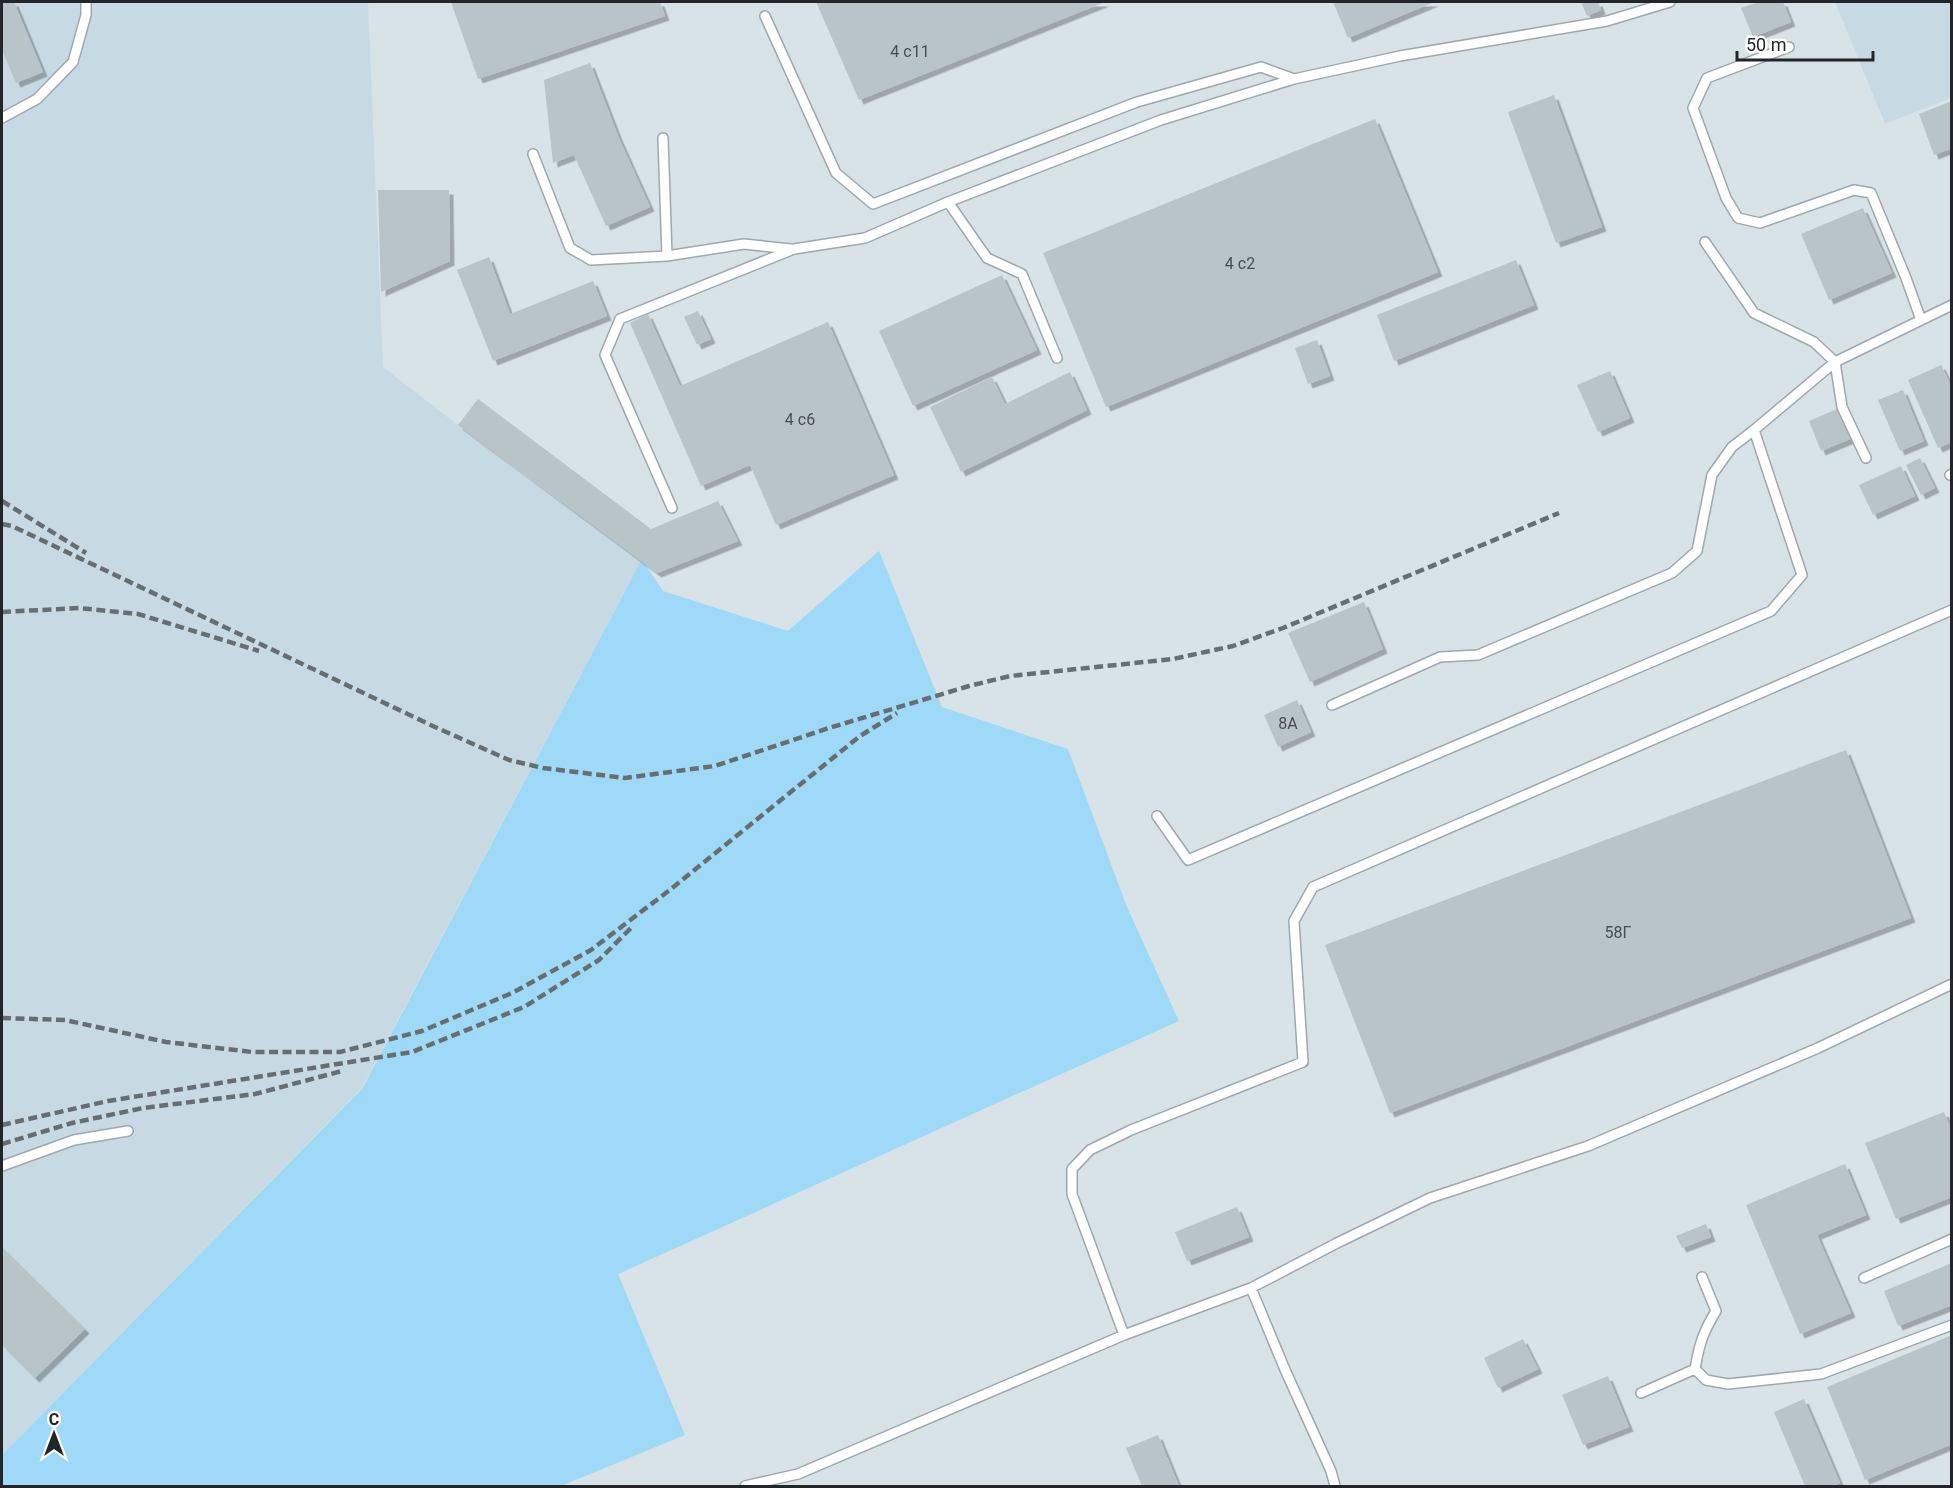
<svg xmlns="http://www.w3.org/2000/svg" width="1953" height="1488" viewBox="0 0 1953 1488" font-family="Roboto,sans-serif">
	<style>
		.built { fill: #c7dae4 }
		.green { fill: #9ed9f7 }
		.building { fill: #b9c4c9; filter: url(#shadow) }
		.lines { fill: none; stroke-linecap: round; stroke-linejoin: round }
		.service-casing { stroke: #9ea8ae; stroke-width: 12 }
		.service { stroke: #fff; stroke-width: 9 }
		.rail { stroke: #676e71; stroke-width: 4.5; stroke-dasharray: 9 4.5; stroke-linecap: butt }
		.labels { text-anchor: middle; stroke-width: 4.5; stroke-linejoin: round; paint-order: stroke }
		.number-label { font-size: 16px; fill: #484e50 }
	</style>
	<defs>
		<filter id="shadow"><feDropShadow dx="4.5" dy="4.5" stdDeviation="0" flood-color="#0004"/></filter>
	</defs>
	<rect width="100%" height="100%" fill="#d8e3e8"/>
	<path class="built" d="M2,2H368L383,367L524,476L642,559L361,1089L2,1455Z
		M1835,2H1951V98L1885,124Z"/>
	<path class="green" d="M879,551L942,707L1068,749L1127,907L1179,1021L618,1274L685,1435L561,1486H2V1455L362,1089L642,559L663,591L788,631Z"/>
	<path class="building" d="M2,2H14L43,72L16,83L2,50Z
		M451,2H660L665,16L478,79Z
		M816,2H1105L859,100Z
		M1333,2H1434L1348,38Z
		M1581,2H1598L1601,10L1587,16Z
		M1759,2H1783L1791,22L1753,37L1741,8Z
		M590,63L618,136L650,207L606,226L574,155L553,163L544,80Z
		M1554,95L1602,227L1556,243L1508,112Z
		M1952,101V148L1934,155L1919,114Z
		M1375,119L1438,272L1106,407L1043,253Z
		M378,190H449L450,261L381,292Z
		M1863,208L1892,273L1829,300L1801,234Z
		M489,257L510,314L593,281L607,316L493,361L457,270Z
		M1516,260L1534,305L1394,361L1377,315Z
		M1002,275L1037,350L913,406L879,331Z
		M698,311L711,339L697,345L684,317Z
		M648,314L680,386L828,322L894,475L776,525L750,465L701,486L630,323Z
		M1317,340L1330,376L1308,384L1295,348Z
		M1941,365L1952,388V442L1938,448L1908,380Z
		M1610,371L1630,418L1598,432L1577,385Z
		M1070,372L1087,410L961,472L930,407L992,377L1005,404Z
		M1903,390L1924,441L1900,451L1878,400Z
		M478,399L651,529L718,501L738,541L657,573L458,425Z
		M1837,409L1850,439L1821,451L1809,421Z
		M1920,458L1935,488L1921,495L1906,465Z
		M1901,466L1915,496L1873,515L1859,485Z
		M1364,602L1383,649L1310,682L1288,633Z
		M1297,700L1311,732L1278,747L1264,715Z
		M1846,750L1911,918L1390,1113L1325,945Z
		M1944,1112L1952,1131V1197L1896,1219L1865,1143Z
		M1845,1164L1866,1215L1817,1235L1851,1313L1800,1334L1746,1205Z
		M1237,1207L1249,1237L1187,1261L1175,1232Z
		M1706,1224L1711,1237L1682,1248L1676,1236Z
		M2,1247L85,1329L35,1378L2,1345Z
		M1952,1263V1305L1898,1326L1884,1291Z
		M1952,1335V1444L1865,1480L1827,1387Z
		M1523,1339L1538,1369L1498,1388L1484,1358Z
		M1608,1376L1629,1427L1583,1445L1562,1395Z
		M1804,1399L1840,1483L1832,1486H1805L1774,1412Z
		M1158,1435L1179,1486H1142L1126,1448Z"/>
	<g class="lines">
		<defs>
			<path id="service" d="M765,16L836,173L873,204L1137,102L1261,67L1294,79
				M1789,47L1707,78L1693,108L1726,198L1738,218L1760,223L1854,190L1871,193L1906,278L1921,320
				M2,118L37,99L73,62L86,15V2
				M663,138L667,256L744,244L791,249
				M533,154L570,248L591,260L667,256
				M948,202L987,258L1022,274L1057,358
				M1705,242L1754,313L1814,342L1835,362L1842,407L1866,458
				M1950,475L1952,474
				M672,508L605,355L620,319L794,249L865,238L948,202L1161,120L1294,79L1400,56L1607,21L1670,2
				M1332,705L1440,657L1478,655L1672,573L1697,551L1712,475L1732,447L1754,430
				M1157,816L1188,860L1771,611L1802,575L1754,430L1835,362L1952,305
				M2,1166L74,1140L128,1131
				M1702,1277L1716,1311C1703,1332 1699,1345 1695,1369L1706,1380L1728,1384L1821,1374L1952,1325
				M1864,1278L1952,1239
				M1251,1288L1286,1372L1331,1471L1335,1486
				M1124,1335L1072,1194V1169L1090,1150L1131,1130L1303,1062L1294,921L1313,887L1952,610
				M1641,1393L1695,1369
				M745,1486L798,1474L1124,1335L1251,1288L1337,1243L1430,1198L1588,1146L1818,1048L1952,984"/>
		</defs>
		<use href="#service" class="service-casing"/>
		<use href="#service" class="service"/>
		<path class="rail" d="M2,501L86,553
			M2,524L12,526L435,727L509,760L543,768L625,778L715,766L829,728L969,686L1010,676L1173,659L1233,646L1283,628L1559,513
			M2,612L79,608L138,614L259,651
			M2,1018L65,1020L166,1042L252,1052H340L422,1031L512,993L591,950L671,889L860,736L897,713
			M2,1125L108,1101L412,1052L524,1007L599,960L632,927
			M2,1144L72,1123L143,1108L255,1094L342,1071"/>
	</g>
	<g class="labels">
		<g class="number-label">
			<text x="910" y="57">4 с11</text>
			<text x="1240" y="269">4 с2</text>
			<text x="800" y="425">4 с6</text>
			<text x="1288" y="729">8А</text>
			<text x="1618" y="938">58Г</text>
		</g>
	</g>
	<rect width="1953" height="1488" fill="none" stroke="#222628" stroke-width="6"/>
	<g transform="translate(54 1434)" stroke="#ffffff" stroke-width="4.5" paint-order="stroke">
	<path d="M0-4.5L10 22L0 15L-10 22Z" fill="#222628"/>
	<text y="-9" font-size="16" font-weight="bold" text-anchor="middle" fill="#222628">С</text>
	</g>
	<path d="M1737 51v9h136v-9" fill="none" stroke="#222628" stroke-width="3"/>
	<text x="1746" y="51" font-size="18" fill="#222628" stroke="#ffffff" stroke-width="4.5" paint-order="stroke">50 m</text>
</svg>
